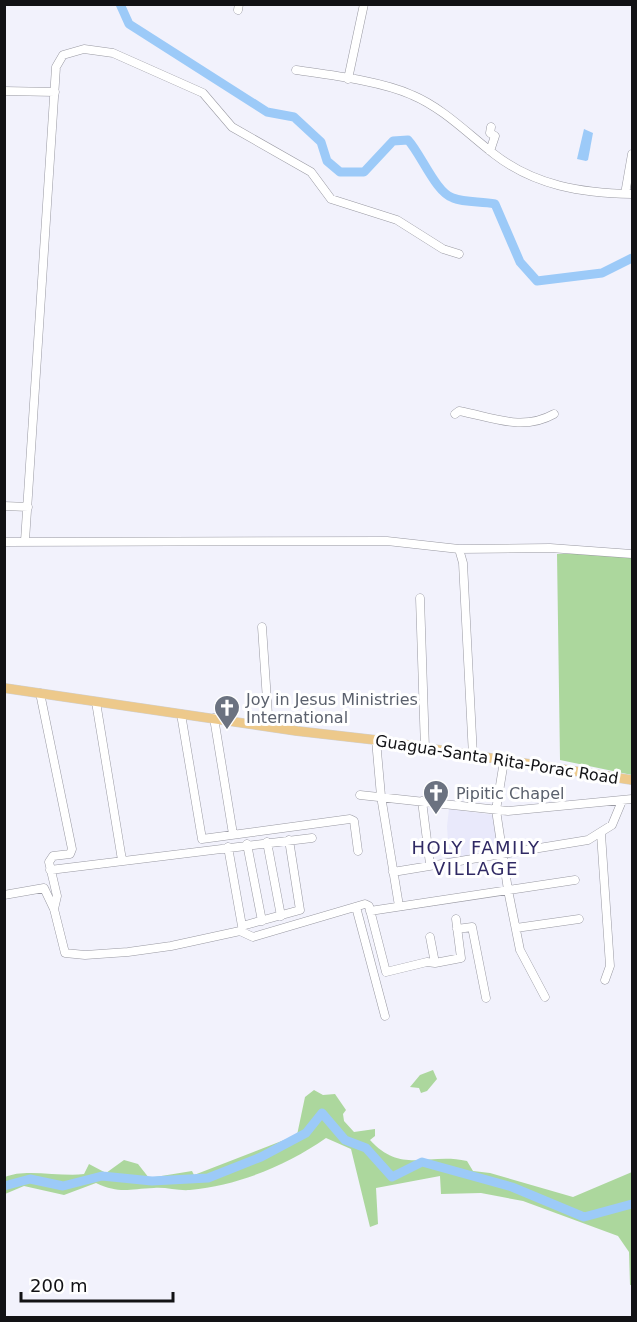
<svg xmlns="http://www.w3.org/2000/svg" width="637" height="1322" viewBox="0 0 637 1322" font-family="'DejaVu Sans',sans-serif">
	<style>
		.built { fill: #e9e9fb }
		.green { fill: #acd79d }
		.water { fill: #9ccaf8 }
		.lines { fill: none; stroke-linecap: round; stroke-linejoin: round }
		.river { stroke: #9ccaf8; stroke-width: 9 }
		.minor-casing { stroke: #9999a2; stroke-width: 9 }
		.major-casing { stroke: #d0d0d0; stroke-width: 10 }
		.minor { stroke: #fff; stroke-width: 8 }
		.major { stroke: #edc98b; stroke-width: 9 }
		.labels { text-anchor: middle; stroke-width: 6; stroke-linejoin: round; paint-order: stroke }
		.worship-label { font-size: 16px; fill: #5b616d; stroke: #fff; text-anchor: start }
		.street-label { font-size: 16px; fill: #121215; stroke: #fff }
		.neighbourhood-label { font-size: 18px; letter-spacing: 1.5px; fill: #302a64; stroke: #fff }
	</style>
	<rect width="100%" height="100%" fill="#f2f2fc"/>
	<path class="built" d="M449,809L494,815L499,851L449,859L447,826Z"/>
	<path class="green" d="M576,553L632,556V775L560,760L557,554Z
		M433,1070L437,1079L427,1091L421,1093L419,1088L410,1087L420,1075Z
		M314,1090L323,1095L335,1094L346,1110L343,1114L344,1121L354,1132L375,1129V1136L370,1140C402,1175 428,1152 467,1161L473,1171L490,1173L573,1197L632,1172V1285H630L629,1252L618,1236L523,1201L481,1193L441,1194L440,1176L376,1188L378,1224L370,1227L351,1149L326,1138C286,1166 239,1185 190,1190C178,1191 166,1187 154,1188C128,1189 120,1194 96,1183L64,1195L24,1186L5,1194V1177C24,1168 61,1177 84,1174L89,1164L106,1173L124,1160L138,1164L149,1178L192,1171L194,1175L297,1135L305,1097Z"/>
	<path class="water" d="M584,129L593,133L588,160L586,161L577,159Z"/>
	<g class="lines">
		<path class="river" d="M120,4L129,24L267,112L294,117L321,142L327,161L340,172H364L393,141L408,140C421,154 436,193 453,198C466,203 481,201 495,204L520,262L537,281L602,273L632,258
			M4,1186L30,1179L63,1186L102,1176L152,1181L208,1178L261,1157L306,1133L322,1113L345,1140L366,1148L392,1177L422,1162L512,1187L584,1217L632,1204"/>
		<defs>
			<path id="minor" d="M238,10L239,4
				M296,70C330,75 381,81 412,95C443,108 468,134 494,154C535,186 582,193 632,194
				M348,79L364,4
				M4,91L55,92
				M490,151L495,136L490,133L491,127
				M625,194L632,154
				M455,414L459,411C492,417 522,432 554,414
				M4,506L28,507
				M25,541L56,67L63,55L84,49L113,53L203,93L232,127L311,172L331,199L397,220L443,249L459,254
				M4,542L387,541L459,549L550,548L632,554
				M459,549L463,563L473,756
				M420,598L425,749
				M262,627L268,715L284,720
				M40,693L72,849L70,854L53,856L49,862L57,896L54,909
				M96,702L122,860
				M181,714L202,839L350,819L354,821L358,851
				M214,718L233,834
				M376,740L381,796L399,906
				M504,761L496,810L508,890L520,950L545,997
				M360,795L508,811L632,799
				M422,801L430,864
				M601,834L610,966L605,980
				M267,842L281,916
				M247,844L262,921
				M228,847L242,926L300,910L289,840
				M50,870L312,838
				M393,872L588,840L612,825L622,801
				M4,895L44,888L54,909L65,953L85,955L128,952L171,946L240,931L253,937L365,904L369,906L386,972L427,962L435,963L461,958L456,919
				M356,907L385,1016
				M370,911L575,880
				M516,928L579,919
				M457,929L472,927L486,998
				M430,937L435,963"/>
			<path id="major" d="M4,688L297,731L376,740L632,780"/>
		</defs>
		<use href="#minor" class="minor-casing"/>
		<use href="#major" class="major-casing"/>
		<use href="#minor" class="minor"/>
		<use href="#major" class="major"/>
	</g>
	<defs>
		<symbol id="church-pin" viewBox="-11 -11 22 30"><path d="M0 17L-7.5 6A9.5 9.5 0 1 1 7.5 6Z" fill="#6b7280" stroke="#fff"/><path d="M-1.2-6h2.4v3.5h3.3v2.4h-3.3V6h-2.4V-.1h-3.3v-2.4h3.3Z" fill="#fff"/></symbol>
	</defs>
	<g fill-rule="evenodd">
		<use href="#church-pin" x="212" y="693" width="30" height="40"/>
		<use href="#church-pin" x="421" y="778" width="30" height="40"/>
	</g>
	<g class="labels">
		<g class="worship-label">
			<text x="246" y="705">Joy in Jesus Ministries<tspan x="246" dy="18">International</tspan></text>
			<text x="456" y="799">Pipitic Chapel</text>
		</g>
		<g class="street-label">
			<text transform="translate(497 759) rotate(9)" y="6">Guagua-Santa Rita-Porac Road</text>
		</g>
		<g class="neighbourhood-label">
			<text x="476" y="854">HOLY FAMILY<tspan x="476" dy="21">VILLAGE</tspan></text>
		</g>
	</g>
	<rect width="637" height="1322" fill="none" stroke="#121215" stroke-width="12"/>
	<path d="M21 1292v9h152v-9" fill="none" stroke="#121215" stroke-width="3"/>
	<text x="30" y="1292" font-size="18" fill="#121215" stroke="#ffffff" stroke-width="4.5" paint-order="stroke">200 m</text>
</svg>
